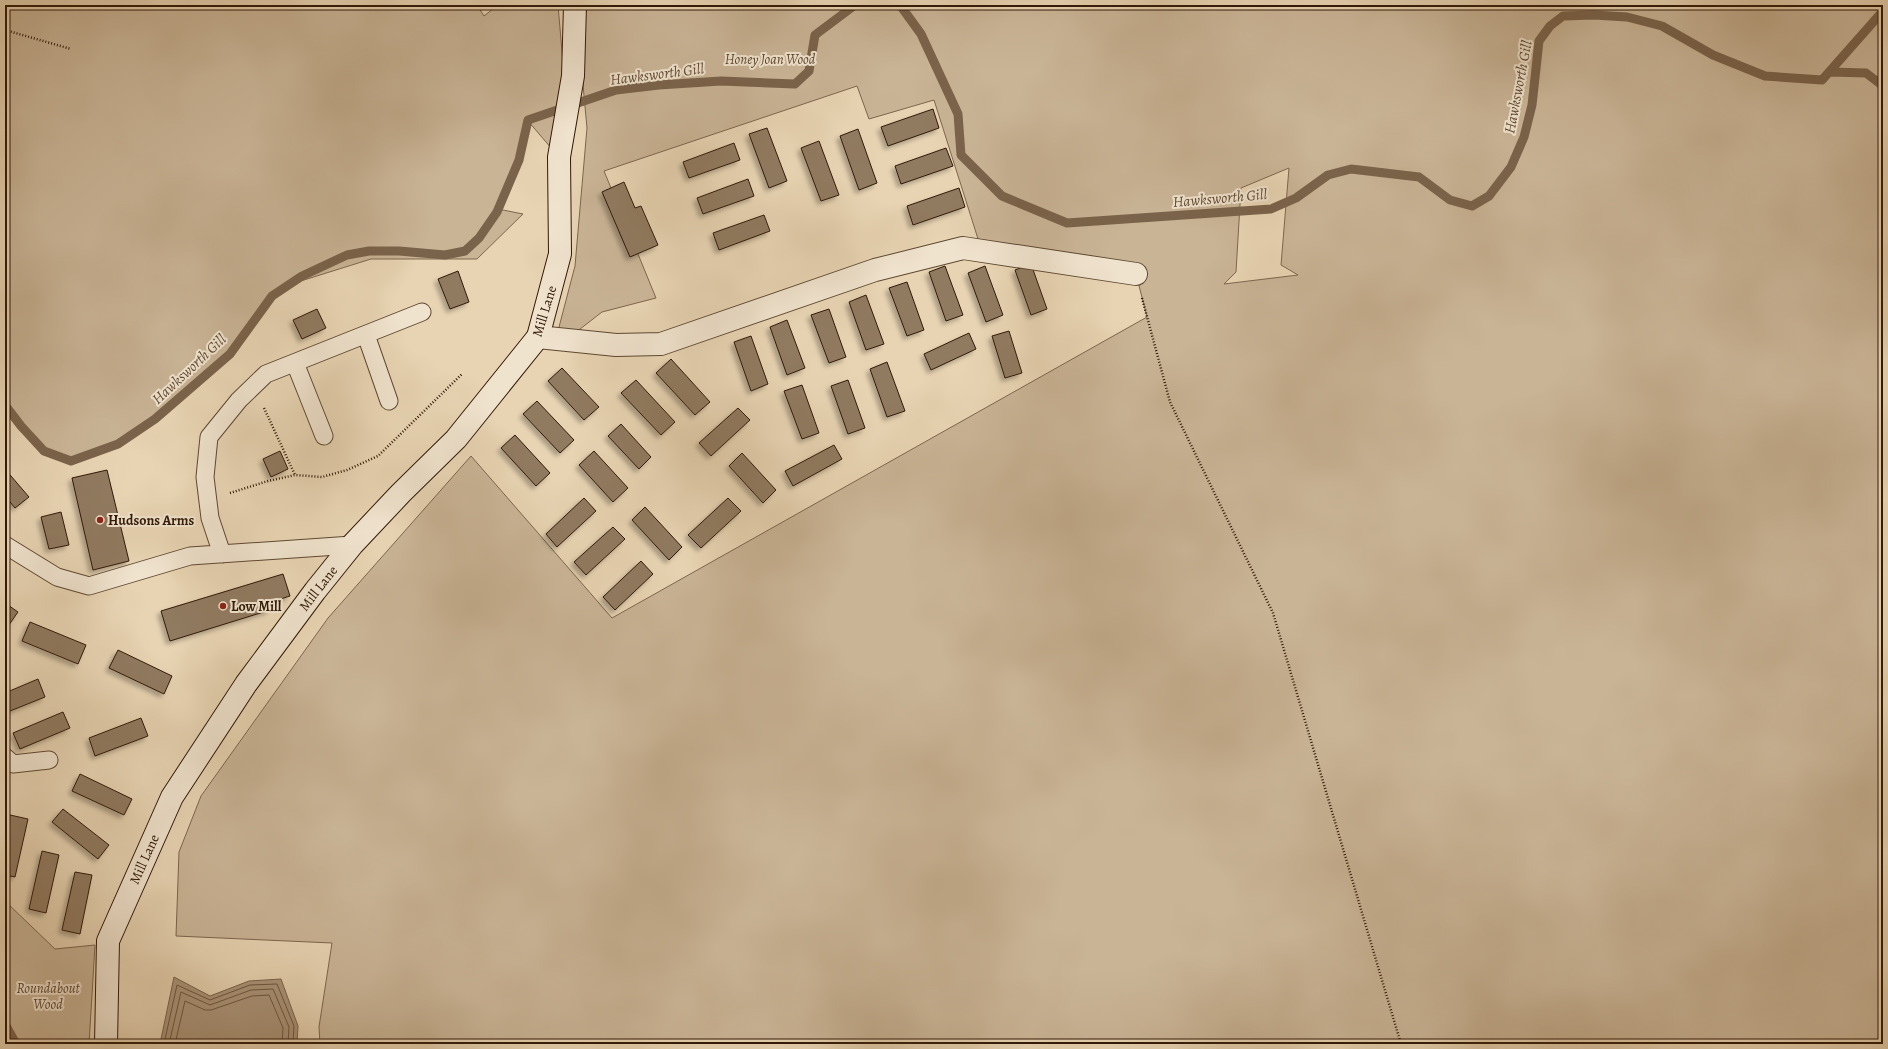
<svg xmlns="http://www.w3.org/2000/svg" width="1888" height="1049" viewBox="0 0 1888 1049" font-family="Alegreya,serif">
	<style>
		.green { fill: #c9b496; stroke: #7d664e; fill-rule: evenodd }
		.water { fill: #aa9479; stroke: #7a634b }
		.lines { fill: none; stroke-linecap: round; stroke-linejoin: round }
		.shore { stroke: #6e5640; stroke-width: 1 }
		.stream { stroke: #7a634b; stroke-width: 9 }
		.building { fill: #907a60; stroke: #311907; filter: url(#shadow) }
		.lane-casing { stroke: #5f4832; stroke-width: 19 }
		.street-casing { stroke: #5f4832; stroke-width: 24 }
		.secondary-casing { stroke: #311907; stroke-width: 24 }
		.path { stroke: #311907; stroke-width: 2.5; stroke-dasharray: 1 2; stroke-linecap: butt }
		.lane { stroke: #f0e3ce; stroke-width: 17 }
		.street { stroke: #f0e3ce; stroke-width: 22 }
		.secondary { stroke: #f0e3ce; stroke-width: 22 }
		.poi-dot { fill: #8f2418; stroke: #f0e3ce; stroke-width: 1.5 }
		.labels { text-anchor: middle; stroke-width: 4; stroke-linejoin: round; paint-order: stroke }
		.park-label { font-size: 14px; font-style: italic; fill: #5f4832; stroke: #f0e3ce }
		.street-label { font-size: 14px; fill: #311907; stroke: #f0e3ce }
		.poi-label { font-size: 14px; font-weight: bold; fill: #311907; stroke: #f0e3ce; text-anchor: start }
		.water-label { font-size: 15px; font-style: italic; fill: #614a35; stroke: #f0e3ce }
	</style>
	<defs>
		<filter id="shadow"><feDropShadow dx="-3.5" dy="3.5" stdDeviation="2" flood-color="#0004"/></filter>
	</defs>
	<rect width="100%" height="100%" fill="#e8d4b3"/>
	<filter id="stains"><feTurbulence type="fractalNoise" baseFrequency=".005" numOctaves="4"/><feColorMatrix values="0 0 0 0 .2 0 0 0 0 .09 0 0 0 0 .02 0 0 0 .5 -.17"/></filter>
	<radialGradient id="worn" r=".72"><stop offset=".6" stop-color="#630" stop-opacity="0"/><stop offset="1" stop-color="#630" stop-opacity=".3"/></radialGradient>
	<path class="green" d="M5,5H477L484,16L498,5H558L565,87L552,149L528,121L519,160L498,209L523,214L477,259H371L288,285L272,296L230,354L155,419L118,444L94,453L71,461L44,451L13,416L5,417Z
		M586,5H1883V1044H320L319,1027L332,943L176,936L179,852L201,796L328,618L471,456L612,618L1147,317L1136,274L1091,256L979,242L934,100L869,119L857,86L604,171L656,298L602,312L553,350L575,266L587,128L582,74ZM1289,168L1281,265L1298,275L1224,284L1236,272L1241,188Z
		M5,901L55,949L95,945L89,1044H5Z"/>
	<path class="water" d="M174,977L210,996L249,981L281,979L298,1026L297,1044H160Z"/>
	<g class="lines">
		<path class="shore" d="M164,1044L177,985L210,1000L250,985L277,984L294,1026L293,1044
			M169,1044L181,992L210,1005L251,990L273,989L289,1027L288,1044
			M175,1044L185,1001L205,1010H211L252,996L269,995L283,1028L282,1044"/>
		<path class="stream" d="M900,5L921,34L958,114L961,155L1002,196L1067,223L1271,209L1296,198L1328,175L1351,169L1419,177L1450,200L1472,206L1489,196L1511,167L1524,137L1532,105L1539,41L1550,26L1563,16L1594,15L1627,17L1662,26L1713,55L1765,76L1822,80L1883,11
			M1830,72L1866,73L1883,86
			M5,405L21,426L44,451L71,461L118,444L155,419L230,354L272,296L302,276L347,255L369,251H399L445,255L465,251L479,238L497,212L519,160L528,120L616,90L659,85L721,81L795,84L809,71L815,35L855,5
			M5,1024L16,1044"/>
	</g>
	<path class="building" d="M933,109L939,128L888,146L881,127Z
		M767,128L787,181L769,188L749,134Z
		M858,129L877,183L859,190L840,136Z
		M819,141L839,195L821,201L801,148Z
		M734,143L740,160L689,178L683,162Z
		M946,148L953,166L901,184L895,166Z
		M748,179L754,196L703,214L697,198Z
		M624,182L635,208L641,206L658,245L630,257L602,192Z
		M959,188L965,207L913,225L907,206Z
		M764,215L770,231L719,250L713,233Z
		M1031,264L1047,309L1031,315L1015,270Z
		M945,266L963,315L946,321L929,272Z
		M985,266L1003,315L986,322L968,273Z
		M458,271L469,302L450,309L438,279Z
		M907,282L924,330L907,336L889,288Z
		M866,295L884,344L866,350L849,302Z
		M317,309L326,328L302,339L293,320Z
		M829,309L846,357L829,363L811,315Z
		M787,320L805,368L787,375L770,327Z
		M1009,331L1022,373L1005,378L992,336Z
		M969,333L976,349L931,370L924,354Z
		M751,336L768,384L751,391L734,342Z
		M671,359L710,402L695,415L656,373Z
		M887,362L905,411L887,417L870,369Z
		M562,368L599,407L584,420L548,381Z
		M636,380L675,422L661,435L621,393Z
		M848,380L865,428L848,434L831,386Z
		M802,385L819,433L802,439L784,391Z
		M537,401L574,440L560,453L523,414Z
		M738,408L750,420L711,456L699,443Z
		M621,424L651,457L639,469L608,436Z
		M515,435L550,473L536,486L501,448Z
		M834,445L842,459L793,486L785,471Z
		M280,451L288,469L271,477L263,459Z
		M594,451L628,488L613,502L579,465Z
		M742,453L776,490L763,503L729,466Z
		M5,469L29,497L15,508L5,496Z
		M107,470L129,561L93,570L72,478Z
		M584,498L596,511L557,547L546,534Z
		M728,498L741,511L701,548L688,535Z
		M645,507L682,547L669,560L632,520Z
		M61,512L69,545L49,549L41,517Z
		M613,527L625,539L586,575L574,562Z
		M641,561L653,574L615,610L603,597Z
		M283,574L290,596L268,603L270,610L170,641L161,611Z
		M5,603L18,612L6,629L5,628Z
		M30,622L86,645L78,664L22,641Z
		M118,650L172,676L164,694L109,668Z
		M38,679L45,697L5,713V693Z
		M63,712L70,728L20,749L13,733Z
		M141,718L148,736L95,756L89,738Z
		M80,774L132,799L124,815L72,791Z
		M63,809L109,845L98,859L52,822Z
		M10,815L28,819L15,877L5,875V838Z
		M42,851L59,855L46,913L29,909Z
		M75,872L92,875L80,934L62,930Z"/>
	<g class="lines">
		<defs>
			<path id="lane" d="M366,335L389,401
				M295,363L324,436
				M5,545L57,577L89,586L190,556L352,545
				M222,554L210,518L205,477L209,437L239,400L266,374L422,312
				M5,757L13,764L49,760"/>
			<path id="street" d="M538,337L616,345L661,344L875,270L963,248L1136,274"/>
			<path id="secondary" d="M106,1044L108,941L172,797L246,684L315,591L352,545L401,493L456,439L538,337L560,254L559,157L573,76L575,5"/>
		</defs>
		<use href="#lane" class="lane-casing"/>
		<use href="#street" class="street-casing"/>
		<use href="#secondary" class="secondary-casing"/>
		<path class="path" d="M5,30L71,49
			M1142,298L1170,402L1273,613L1401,1044
			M264,408L295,475
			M230,493L268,481L295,475L322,477L347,470L378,456L462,374"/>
		<use href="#lane" class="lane"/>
		<use href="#street" class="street"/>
		<use href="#secondary" class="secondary"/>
	</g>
	<g class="poi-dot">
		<circle cx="100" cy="520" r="4"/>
		<circle cx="223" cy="606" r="4"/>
	</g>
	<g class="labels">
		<g class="park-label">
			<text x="770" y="64">Honey Joan Wood</text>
			<text x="48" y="993">Roundabout<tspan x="48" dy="16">Wood</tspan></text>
		</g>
		<g class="street-label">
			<text transform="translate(544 311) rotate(-73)" y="5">Mill Lane</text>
			<text transform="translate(318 588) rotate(-52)" y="5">Mill Lane</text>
			<text transform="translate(144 859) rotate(-66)" y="5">Mill Lane</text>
		</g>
		<g class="poi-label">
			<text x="108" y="525">Hudsons Arms</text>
			<text x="231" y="611">Low Mill</text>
		</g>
		<g class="water-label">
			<text transform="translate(657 74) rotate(-7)" y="5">Hawksworth Gill</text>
			<text transform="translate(1518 87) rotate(-79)" y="5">Hawksworth Gill</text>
			<text transform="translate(1220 198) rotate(-5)" y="5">Hawksworth Gill</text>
			<text transform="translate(189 369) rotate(-43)" y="5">Hawksworth Gill</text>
		</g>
	</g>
	<rect width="1888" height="1049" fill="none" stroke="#e8d4b3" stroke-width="20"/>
	<rect x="6" y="6" width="1876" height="1037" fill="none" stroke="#311907" stroke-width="2"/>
	<rect x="10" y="10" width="1868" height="1029" fill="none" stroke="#311907"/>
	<rect width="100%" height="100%" filter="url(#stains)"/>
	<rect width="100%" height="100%" fill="url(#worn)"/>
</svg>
